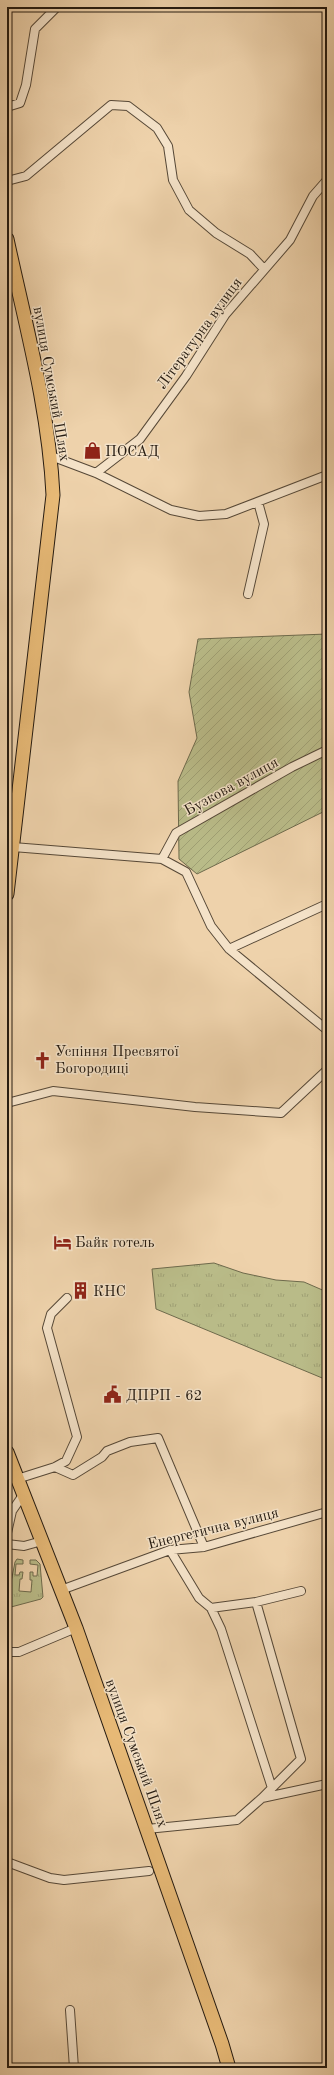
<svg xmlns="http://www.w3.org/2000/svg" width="334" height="2075" viewBox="0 0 334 2075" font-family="'Old Standard TT',serif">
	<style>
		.grass { fill: url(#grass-tufts); stroke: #6e6a4c }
		.garden { fill: url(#garden-furrows); stroke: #6e6a4c }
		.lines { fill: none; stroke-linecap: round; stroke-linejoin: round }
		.minor-casing { stroke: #564837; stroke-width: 10 }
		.primary-casing { stroke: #241a10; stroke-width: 15 }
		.minor { stroke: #f4e2c8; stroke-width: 8 }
		.primary { stroke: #e7b976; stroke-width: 13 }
		.labels { text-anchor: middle; stroke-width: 3; stroke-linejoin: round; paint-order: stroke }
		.street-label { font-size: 15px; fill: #241a10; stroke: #f4e2c8 }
		.poi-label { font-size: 15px; fill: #241a10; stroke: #f4e2c8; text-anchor: start }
	</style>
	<defs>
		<pattern id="grass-tufts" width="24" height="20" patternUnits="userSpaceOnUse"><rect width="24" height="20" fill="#b9bb88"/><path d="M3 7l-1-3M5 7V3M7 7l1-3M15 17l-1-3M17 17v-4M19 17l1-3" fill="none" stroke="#9fa074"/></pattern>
		<pattern id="garden-furrows" width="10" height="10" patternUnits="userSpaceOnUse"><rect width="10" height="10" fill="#b9bb88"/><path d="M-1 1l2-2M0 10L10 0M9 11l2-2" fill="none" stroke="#9fa074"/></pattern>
	</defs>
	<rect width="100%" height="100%" fill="#eed2ab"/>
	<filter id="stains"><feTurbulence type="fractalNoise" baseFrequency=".005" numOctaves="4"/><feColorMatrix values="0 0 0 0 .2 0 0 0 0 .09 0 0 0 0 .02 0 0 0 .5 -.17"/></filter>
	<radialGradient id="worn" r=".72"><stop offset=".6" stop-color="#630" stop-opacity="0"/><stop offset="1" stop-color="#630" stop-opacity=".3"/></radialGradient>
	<path class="grass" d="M214,1263L243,1273L276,1280L304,1282L327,1292V1380L156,1309L152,1269Z
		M17,1559L23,1560V1564H16L15,1575H19L20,1572H23L22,1579H20L19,1591L31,1592L32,1580H30V1572H33V1576H37L38,1565L30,1564V1560H36L40,1564L43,1597L41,1599L11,1607L7,1603L15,1562Z"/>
	<path class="garden" d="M327,634V810L197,874L179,859L178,781L197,738L189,692L198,639Z"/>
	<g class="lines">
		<defs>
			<path id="minor" d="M7,107L20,103L26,85L35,29L57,7
				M7,181L26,176L111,105L128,106L157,128L168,146L173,180L189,210L216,233L250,254L264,269
				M51,456L96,473L171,510L199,516L226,514L327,475
				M96,473L140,439L186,376L225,315L290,240L313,196L327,180
				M248,594L264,524L258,502
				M7,796L19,799
				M13,847L162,859L186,872L211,926L229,949L327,1030
				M162,859L176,833L292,767L327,750
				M229,949L327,904
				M7,1103L53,1091L195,1107L281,1113L327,1070
				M55,1467L73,1475L102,1457L107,1451L130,1442L158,1438L204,1547
				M17,1479L55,1467L66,1461L77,1437L47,1328L51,1314L67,1298
				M7,1533L12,1511L23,1495
				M7,1544L24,1546L42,1541
				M170,1550L199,1598L211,1608L221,1629L272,1788
				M61,1590L170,1550L204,1547L327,1512
				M256,1602L301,1759L262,1798
				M211,1608L256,1602L301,1591
				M7,1652H19L76,1628
				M147,1829L237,1820L262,1798L327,1784
				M7,1862L50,1878L64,1880L149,1871
				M70,2010L74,2068"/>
			<path id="primary" d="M7,239C25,323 49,409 53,495L7,894
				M7,1452L76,1628L222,2044L229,2068"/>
		</defs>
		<use href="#minor" class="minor-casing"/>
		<use href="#primary" class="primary-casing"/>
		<use href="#minor" class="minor"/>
		<use href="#primary" class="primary"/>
	</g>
	<defs>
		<symbol id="shop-bare" viewBox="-9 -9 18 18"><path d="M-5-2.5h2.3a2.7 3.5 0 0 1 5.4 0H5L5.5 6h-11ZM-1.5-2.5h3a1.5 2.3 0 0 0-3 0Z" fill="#8f2418" stroke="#f4e2c8" stroke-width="2.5" paint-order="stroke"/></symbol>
		<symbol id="church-bare" viewBox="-9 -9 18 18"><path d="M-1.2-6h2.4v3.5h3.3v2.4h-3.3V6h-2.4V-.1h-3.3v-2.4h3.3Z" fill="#8f2418" stroke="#f4e2c8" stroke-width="2.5" paint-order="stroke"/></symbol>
		<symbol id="hotel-bare" viewBox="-9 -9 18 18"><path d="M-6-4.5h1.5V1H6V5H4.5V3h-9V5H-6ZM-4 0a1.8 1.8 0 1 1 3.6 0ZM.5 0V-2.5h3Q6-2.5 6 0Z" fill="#8f2418" stroke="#f4e2c8" stroke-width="2.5" paint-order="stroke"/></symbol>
		<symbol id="building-bare" viewBox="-9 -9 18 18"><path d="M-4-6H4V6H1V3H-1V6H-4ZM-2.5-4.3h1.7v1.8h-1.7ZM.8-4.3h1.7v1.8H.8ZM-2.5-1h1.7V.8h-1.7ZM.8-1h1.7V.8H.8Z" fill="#8f2418" stroke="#f4e2c8" stroke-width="2.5" paint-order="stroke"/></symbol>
		<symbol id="civic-bare" viewBox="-9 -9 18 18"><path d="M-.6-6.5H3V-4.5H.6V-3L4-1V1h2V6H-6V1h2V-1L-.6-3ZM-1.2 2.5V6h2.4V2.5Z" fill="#8f2418" stroke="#f4e2c8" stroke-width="2.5" paint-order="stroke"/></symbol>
	</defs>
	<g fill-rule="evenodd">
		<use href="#shop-bare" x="80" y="438" width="25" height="25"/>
		<use href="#church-bare" x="30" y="1048" width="25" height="25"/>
		<use href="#hotel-bare" x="50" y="1230" width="25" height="25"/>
		<use href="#building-bare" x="68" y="1278" width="25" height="25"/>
		<use href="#civic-bare" x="100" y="1382" width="25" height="25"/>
	</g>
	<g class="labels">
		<g class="street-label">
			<text transform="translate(199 333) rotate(-54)" y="5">Літературна вулиця</text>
			<text transform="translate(52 384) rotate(80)" y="5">вулиця Сумський Шлях</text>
			<text transform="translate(231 786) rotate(-29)" y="5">Бузкова вулиця</text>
			<text transform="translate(213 1528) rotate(-14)" y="5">Енергетична вулиця</text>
			<text transform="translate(137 1753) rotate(70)" y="5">вулиця Сумський Шлях</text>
		</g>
		<g class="poi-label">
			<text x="105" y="456">ПОСАД</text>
			<text x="55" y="1056">Успіння Пресвятої<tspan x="55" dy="17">Богородиці</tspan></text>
			<text x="75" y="1247">Байк готель</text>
			<text x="93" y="1296">КНС</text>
			<text x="126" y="1400">ДПРП - 62</text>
		</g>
	</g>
	<rect width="334" height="2075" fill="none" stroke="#eed2ab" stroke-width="24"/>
	<rect x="8" y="8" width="318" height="2059" fill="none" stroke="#241a10" stroke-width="2"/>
	<rect x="12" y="12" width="310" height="2051" fill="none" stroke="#241a10"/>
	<rect width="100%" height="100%" filter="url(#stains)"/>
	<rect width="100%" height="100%" fill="url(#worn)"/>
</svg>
